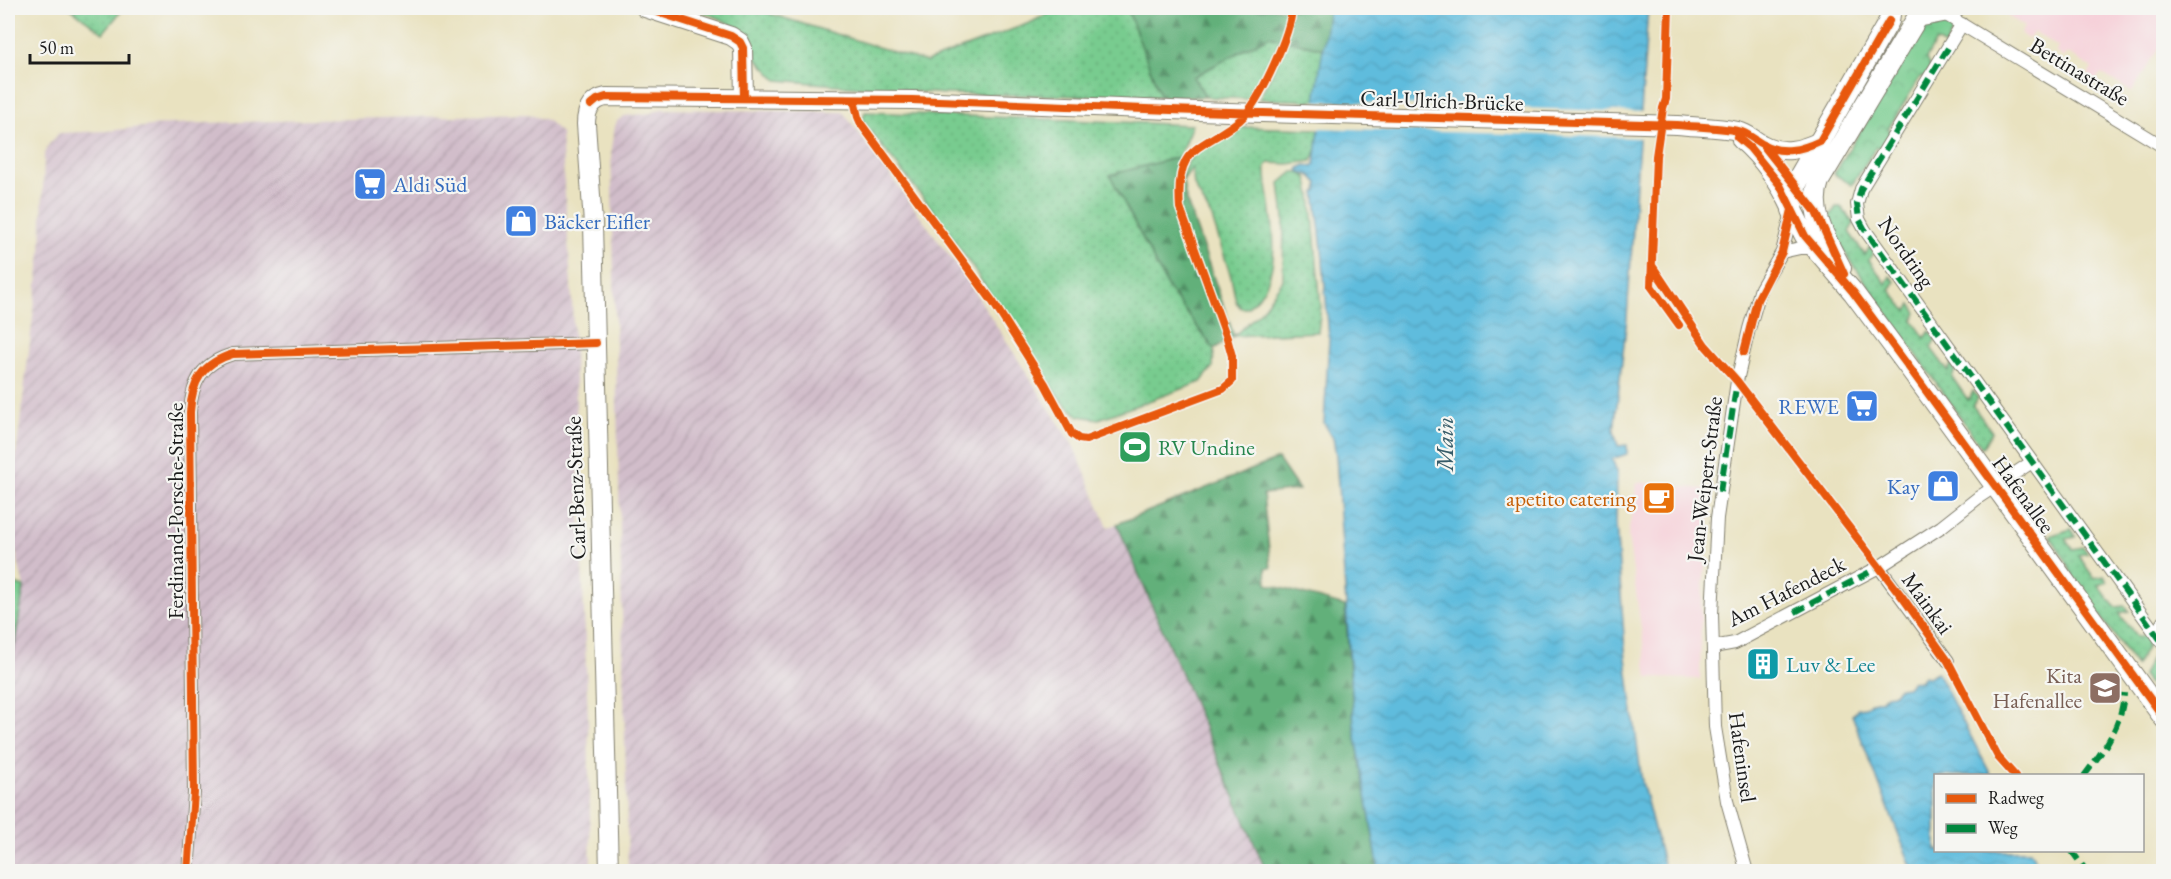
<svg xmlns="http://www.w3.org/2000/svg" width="2171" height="879" viewBox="0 0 2171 879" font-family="'EB Garamond',serif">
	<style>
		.built { fill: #f6cfd8 }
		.industrial { fill: url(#industrial-furrows) }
		.grass { fill: url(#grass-dots); stroke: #4a7456; stroke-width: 1.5 }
		.forest { fill: url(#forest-firs); stroke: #3f664b; stroke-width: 1.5 }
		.park { fill: url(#park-crowns); stroke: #4a7456; stroke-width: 1.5 }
		.water { fill: url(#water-waves); stroke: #3e6c7c; stroke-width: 1.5 }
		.pier { fill: #e9e2c0 }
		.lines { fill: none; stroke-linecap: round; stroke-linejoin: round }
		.street-casing { stroke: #827f6e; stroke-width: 14 }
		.secondary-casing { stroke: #827f6e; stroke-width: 20 }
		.primary-casing { stroke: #827f6e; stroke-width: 22 }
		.street { stroke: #fff; stroke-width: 12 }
		.secondary { stroke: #fff; stroke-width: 18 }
		.primary { stroke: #fff; stroke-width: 20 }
		.quiet { stroke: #00873e; stroke-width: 6; stroke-dasharray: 12 6; stroke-linecap: butt }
		.cycleway-casing { stroke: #f6f6f2; stroke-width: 11 }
		.cycleway { stroke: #e8590c; stroke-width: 8 }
		.labels { text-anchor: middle; stroke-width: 4.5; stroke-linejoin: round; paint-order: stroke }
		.street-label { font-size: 22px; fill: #1c1c1c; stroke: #f6f6f2 }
		.shop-label { font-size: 22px; fill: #366cbe; stroke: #f6f6f2; text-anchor: start }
		.leisure-label { font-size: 22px; fill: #27864d; stroke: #f6f6f2; text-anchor: start }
		.food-label { font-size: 22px; fill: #c56008; stroke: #f6f6f2; text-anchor: end }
		.culture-label { font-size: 22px; fill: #0d838f; stroke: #f6f6f2; text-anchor: start }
		.education-label { font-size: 22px; fill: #785e54; stroke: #f6f6f2; text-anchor: end }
		.water-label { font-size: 24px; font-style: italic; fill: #375c69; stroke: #f6f6f2 }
	</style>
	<defs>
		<pattern id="industrial-furrows" width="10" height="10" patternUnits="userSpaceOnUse" patternTransform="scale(1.5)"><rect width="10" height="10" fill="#d1bdca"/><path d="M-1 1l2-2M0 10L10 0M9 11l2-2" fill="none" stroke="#b3a2ad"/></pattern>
		<pattern id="grass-dots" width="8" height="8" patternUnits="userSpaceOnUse" patternTransform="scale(1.5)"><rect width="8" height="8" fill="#78cc8f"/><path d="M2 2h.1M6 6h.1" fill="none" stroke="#67af7b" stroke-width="1.8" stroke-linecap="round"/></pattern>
		<pattern id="forest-firs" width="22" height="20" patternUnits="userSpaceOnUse" patternTransform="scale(1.5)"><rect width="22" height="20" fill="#62b07a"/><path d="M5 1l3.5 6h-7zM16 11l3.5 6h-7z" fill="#508e63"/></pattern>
		<pattern id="park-crowns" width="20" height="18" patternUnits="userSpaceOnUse" patternTransform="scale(1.5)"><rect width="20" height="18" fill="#78cc8f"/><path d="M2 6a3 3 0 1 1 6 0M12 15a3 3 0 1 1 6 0" fill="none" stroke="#67af7b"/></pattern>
		<pattern id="water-waves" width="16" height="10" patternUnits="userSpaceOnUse" patternTransform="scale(1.5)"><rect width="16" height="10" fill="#5fbcdd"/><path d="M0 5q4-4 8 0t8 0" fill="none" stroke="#52a1bd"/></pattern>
	</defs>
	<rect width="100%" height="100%" fill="#f6f6f2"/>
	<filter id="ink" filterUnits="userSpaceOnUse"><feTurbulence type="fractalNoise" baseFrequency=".0167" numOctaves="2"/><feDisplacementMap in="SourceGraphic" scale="12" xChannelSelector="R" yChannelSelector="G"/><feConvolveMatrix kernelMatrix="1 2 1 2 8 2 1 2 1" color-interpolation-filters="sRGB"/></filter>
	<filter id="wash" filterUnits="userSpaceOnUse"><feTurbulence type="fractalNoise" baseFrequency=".008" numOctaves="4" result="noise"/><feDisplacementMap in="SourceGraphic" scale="24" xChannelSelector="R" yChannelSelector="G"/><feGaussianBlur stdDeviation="1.35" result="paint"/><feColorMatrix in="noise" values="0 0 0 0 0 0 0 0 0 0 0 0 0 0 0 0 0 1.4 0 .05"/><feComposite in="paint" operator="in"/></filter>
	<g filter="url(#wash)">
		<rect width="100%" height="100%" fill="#e9e2c0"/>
		<path class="built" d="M1994,8H2163V41L2132,92L2101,73L2096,80L2088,76L2092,68L2068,53L2064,57L2056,52L2058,47L2034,32L2028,39L2021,34L2024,26Z
			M1637,482L1712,490L1701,610L1700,679L1648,678L1628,535Z"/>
		<path class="industrial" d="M661,109L843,112L966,278L1074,447L1108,527L1117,524L1266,871H628L611,148L614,129L617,121L624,116L651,113Z
			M526,114L547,120L561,133L572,299L588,717L591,871L8,872V684L24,587L8,520L41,252L44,155L49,144L59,133L107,131L169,124Z"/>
		<path class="grass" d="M70,8H124L103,33Z
			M690,8H752L926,62L1032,22L1058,8H1127L1161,97L945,94L777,80L756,58L752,37L719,18Z
			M1269,36L1281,38L1251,99L1206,97L1193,77Z
			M1288,40L1324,49L1315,101L1259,99Z
			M865,112L1192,125L1179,157L1110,175L1168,288L1214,349L1213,367L1201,382L1099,419L1079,416L1061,400L940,219L862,121Z
			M1240,127L1319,129L1318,146L1312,161L1288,164L1269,163L1266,166C1265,178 1268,191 1270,203C1274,232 1279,270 1260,295C1257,300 1251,304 1247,308H1241L1236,302L1231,277L1212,218L1194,185L1192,168L1183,180C1181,151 1218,139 1240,127Z
			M1293,172H1299L1307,177L1311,194L1321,307L1318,332L1234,336L1261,311L1283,280L1284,219L1280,183Z
			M1836,207H1841L1854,223L1849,232L1865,255L1870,246L1874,251L1869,260L1886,284L1890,276L1895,282L1890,290L1907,311L1911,304L1917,313L1913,321L1925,338L1930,331L1936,339L1931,348L1948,371L1952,363L1956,368L1952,377L1968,400L1973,391L1978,398L1973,406L1992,432L1982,448L1843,250L1828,219Z
			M2071,529L2076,537L2066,539L2073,549L2083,547L2088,553L2078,555L2094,578L2104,576L2108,582L2098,585L2115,607L2125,606L2129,611L2119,613L2137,637L2146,635L2150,640L2136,666L2074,579L2065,559L2050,536Z
			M8,582L24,587L8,684Z
			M2156,649L2163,659V703L2142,675Z"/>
		<path class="forest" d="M1127,8H1329L1324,49L1269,36L1193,77L1206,97H1161Z
			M1179,157L1186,199L1234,336L1214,349L1168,288L1110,175Z
			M1278,459L1299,490L1263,494L1271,568H1266L1267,584L1345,606L1354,725L1379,871H1266L1117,524Z"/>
		<path class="park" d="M1943,20L1957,25L1945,46L1936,41L1926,59L1931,69L1925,78L1921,76L1888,129L1892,132L1881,150L1876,147L1852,185L1834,174L1922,30L1933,21Z"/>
		<path class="water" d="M1329,8H1648L1627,318L1614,431L1618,446L1627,445V454L1612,459L1617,472L1616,524L1625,650L1642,782L1665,871H1379L1354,725L1336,455L1333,438L1324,423L1329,339L1322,249L1315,192H1317L1318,183L1311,176L1298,171L1299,168L1306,165L1313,167L1315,164L1319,129L1315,101Z
			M1937,672L1991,775L1936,776V850L2030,851L2041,871H1913L1852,715L1858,708L1866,707L1872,702L1881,700L1886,695L1893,694L1899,688L1907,687L1911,682L1920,681L1924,676L1928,677Z"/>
		<path class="pier" d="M1312,101L1644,112L1642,138L1316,128Z"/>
	</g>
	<g filter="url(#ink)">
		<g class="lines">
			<defs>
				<path id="street" d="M1943,13L2164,147
					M1962,24L1861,189L1857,204L1859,219L1865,230L2164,645
					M1782,252L1800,248H1814
					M1879,567L1948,661
					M2156,634L2164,620
					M1713,647L1735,643L1879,567L1941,527L1979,497L2032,462
					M188,872L194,793L190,412C192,381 202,363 233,354L596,343
					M1747,872L1727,801L1715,727L1712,614L1717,518L1737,381L1749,329L1761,288L1782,252L1792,212"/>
				<path id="secondary" d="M645,8L731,36L740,42L743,48L744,98
					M1917,18L1943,13L1956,8
					M1741,140C1763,159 1780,184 1792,210
					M609,872L593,224L586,124C586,110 591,100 606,97L912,100L1197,111L1677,125C1697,127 1718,127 1738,131C1748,133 1754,140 1762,144C1782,155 1801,150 1820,141"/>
				<path id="primary" d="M1891,8L1889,21L1800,175L1793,196L1792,210L1805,236L1853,292L1911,370L2164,718
					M1841,268C1827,241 1808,212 1819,181L1917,18L1920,8"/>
			</defs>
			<use href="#street" class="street-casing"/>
			<use href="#secondary" class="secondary-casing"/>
			<use href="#primary" class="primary-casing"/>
			<use href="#street" class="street"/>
			<use href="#secondary" class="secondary"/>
			<use href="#primary" class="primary"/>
			<path class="quiet" d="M1948,48L1861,189L1857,204L1859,219L1865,230L2164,645
				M1720,492L1737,381
				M1795,612L1879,567L1881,570
				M2084,776C2103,751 2122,726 2124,693
				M2071,850L2087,872"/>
			<defs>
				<path id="cycleway" d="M645,8L731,36L740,42L743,48L744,98
					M1669,8L1666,99L1663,108L1656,156L1651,286L1679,325
					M854,100L858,117L861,124L993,302L1045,384L1072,434L1079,439L1086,440L1223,389L1232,381V356L1227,338L1180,208C1175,144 1199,152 1240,120C1259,104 1291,33 1292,8
					M591,105L597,100L606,97L912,100L1197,111L1677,125C1697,127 1718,127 1738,131C1748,133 1754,140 1762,144C1782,155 1801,150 1820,141L1889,21
					M1737,137L1750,148L1780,185L1805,236L1853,292L1911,370L2164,718
					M1763,145L1816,212L1844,274
					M1653,267L1705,345L1737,381L1903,598L1948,661L1998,757L2015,776
					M1744,352L1757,300L1782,252L1792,210
					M188,872L194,793L190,412C192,381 202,363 233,354L596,343"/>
			</defs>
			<use href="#cycleway" class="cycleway-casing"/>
			<use href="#cycleway" class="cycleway"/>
		</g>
	</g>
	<defs>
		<symbol id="supermarket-square" viewBox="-11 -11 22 22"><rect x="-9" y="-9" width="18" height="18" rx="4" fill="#3f7fe0" stroke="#f6f6f2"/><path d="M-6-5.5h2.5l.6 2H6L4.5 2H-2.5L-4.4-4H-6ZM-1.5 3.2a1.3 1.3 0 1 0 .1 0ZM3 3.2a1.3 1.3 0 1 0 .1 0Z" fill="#fff"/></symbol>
		<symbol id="shop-square" viewBox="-11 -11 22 22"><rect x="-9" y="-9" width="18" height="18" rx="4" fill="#3f7fe0" stroke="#f6f6f2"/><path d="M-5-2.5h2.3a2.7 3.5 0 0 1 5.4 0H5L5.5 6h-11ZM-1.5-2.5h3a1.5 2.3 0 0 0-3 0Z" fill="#fff"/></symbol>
		<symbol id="stadium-square" viewBox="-11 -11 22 22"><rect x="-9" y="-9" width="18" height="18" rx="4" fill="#2e9e5b" stroke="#f6f6f2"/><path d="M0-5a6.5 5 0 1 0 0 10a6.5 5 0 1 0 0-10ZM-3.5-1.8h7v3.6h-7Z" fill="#fff"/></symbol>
		<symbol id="cafe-square" viewBox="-11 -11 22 22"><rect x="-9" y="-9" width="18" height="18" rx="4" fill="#e8710a" stroke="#f6f6f2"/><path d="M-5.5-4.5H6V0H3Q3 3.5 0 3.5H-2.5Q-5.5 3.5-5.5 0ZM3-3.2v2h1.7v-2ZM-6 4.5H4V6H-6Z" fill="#fff"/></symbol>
		<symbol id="building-square" viewBox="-11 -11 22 22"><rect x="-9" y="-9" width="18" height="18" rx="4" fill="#0f9aa8" stroke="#f6f6f2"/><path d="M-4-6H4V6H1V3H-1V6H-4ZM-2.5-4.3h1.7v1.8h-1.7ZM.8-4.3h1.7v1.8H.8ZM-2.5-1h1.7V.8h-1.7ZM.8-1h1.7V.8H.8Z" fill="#fff"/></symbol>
		<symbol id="school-square" viewBox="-11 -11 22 22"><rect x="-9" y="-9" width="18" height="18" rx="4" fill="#8d6e63" stroke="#f6f6f2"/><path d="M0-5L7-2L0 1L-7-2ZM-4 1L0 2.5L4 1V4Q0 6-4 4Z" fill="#fff"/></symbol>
	</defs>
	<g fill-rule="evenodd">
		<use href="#supermarket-square" x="351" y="165" width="38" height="38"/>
		<use href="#shop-square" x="502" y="202" width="38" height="38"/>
		<use href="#supermarket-square" x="1843" y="387" width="38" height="38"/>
		<use href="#stadium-square" x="1116" y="428" width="38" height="38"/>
		<use href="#shop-square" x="1924" y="467" width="38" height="38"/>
		<use href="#cafe-square" x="1640" y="479" width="38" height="38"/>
		<use href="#building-square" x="1744" y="645" width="38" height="38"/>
		<use href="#school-square" x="2086" y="669" width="38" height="38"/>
	</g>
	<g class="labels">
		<g class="street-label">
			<text transform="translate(2080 71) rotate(31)" y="8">Bettinastraße</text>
			<text transform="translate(1442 100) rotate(2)" y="8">Carl-Ulrich-Brücke</text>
			<text transform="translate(1907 252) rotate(55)" y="8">Nordring</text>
			<text transform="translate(1704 479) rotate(-83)" y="8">Jean-Weipert-Straße</text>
			<text transform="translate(575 488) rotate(-92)" y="8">Carl-Benz-Straße</text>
			<text transform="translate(2024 494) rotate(54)" y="8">Hafenallee</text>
			<text transform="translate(175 511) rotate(-90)" y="8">Ferdinand-Porsche-Straße</text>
			<text transform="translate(1786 591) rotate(-27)" y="8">Am Hafendeck</text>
			<text transform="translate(1928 603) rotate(54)" y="8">Mainkai</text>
			<text transform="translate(1743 757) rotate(82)" y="8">Hafeninsel</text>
		</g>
		<g class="shop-label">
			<text x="393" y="192">Aldi Süd</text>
			<text x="544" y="229">Bäcker Eifler</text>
			<text x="1839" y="414" text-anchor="end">REWE</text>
			<text x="1920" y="494" text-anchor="end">Kay</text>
		</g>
		<g class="leisure-label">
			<text x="1158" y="455">RV Undine</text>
		</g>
		<g class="food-label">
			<text x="1636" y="506">apetito catering</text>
		</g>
		<g class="culture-label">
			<text x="1786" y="672">Luv &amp; Lee</text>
		</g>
		<g class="education-label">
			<text x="2082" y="683">Kita<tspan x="2082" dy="25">Hafenallee</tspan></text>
		</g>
		<g class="water-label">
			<text transform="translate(1445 444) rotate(-90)" y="8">Main</text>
		</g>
	</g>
	<rect width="2171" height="879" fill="none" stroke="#f6f6f2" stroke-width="30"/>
	<rect x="1934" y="774" width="210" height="78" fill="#f6f6f2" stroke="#9f9f9c" stroke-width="1.5"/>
	<rect x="1946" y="794" width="30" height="9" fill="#e8590c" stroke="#9f9f9c" stroke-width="1.5"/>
	<text x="1988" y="804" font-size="18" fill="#1c1c1c">Radweg</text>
	<rect x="1946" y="824" width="30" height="9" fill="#00873e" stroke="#9f9f9c" stroke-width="1.5"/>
	<text x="1988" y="834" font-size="18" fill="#1c1c1c">Weg</text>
	<path d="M30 54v9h99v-9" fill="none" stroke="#1c1c1c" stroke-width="3"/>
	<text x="39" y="54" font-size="18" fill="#1c1c1c" stroke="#f6f6f2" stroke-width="4.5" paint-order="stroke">50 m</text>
</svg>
